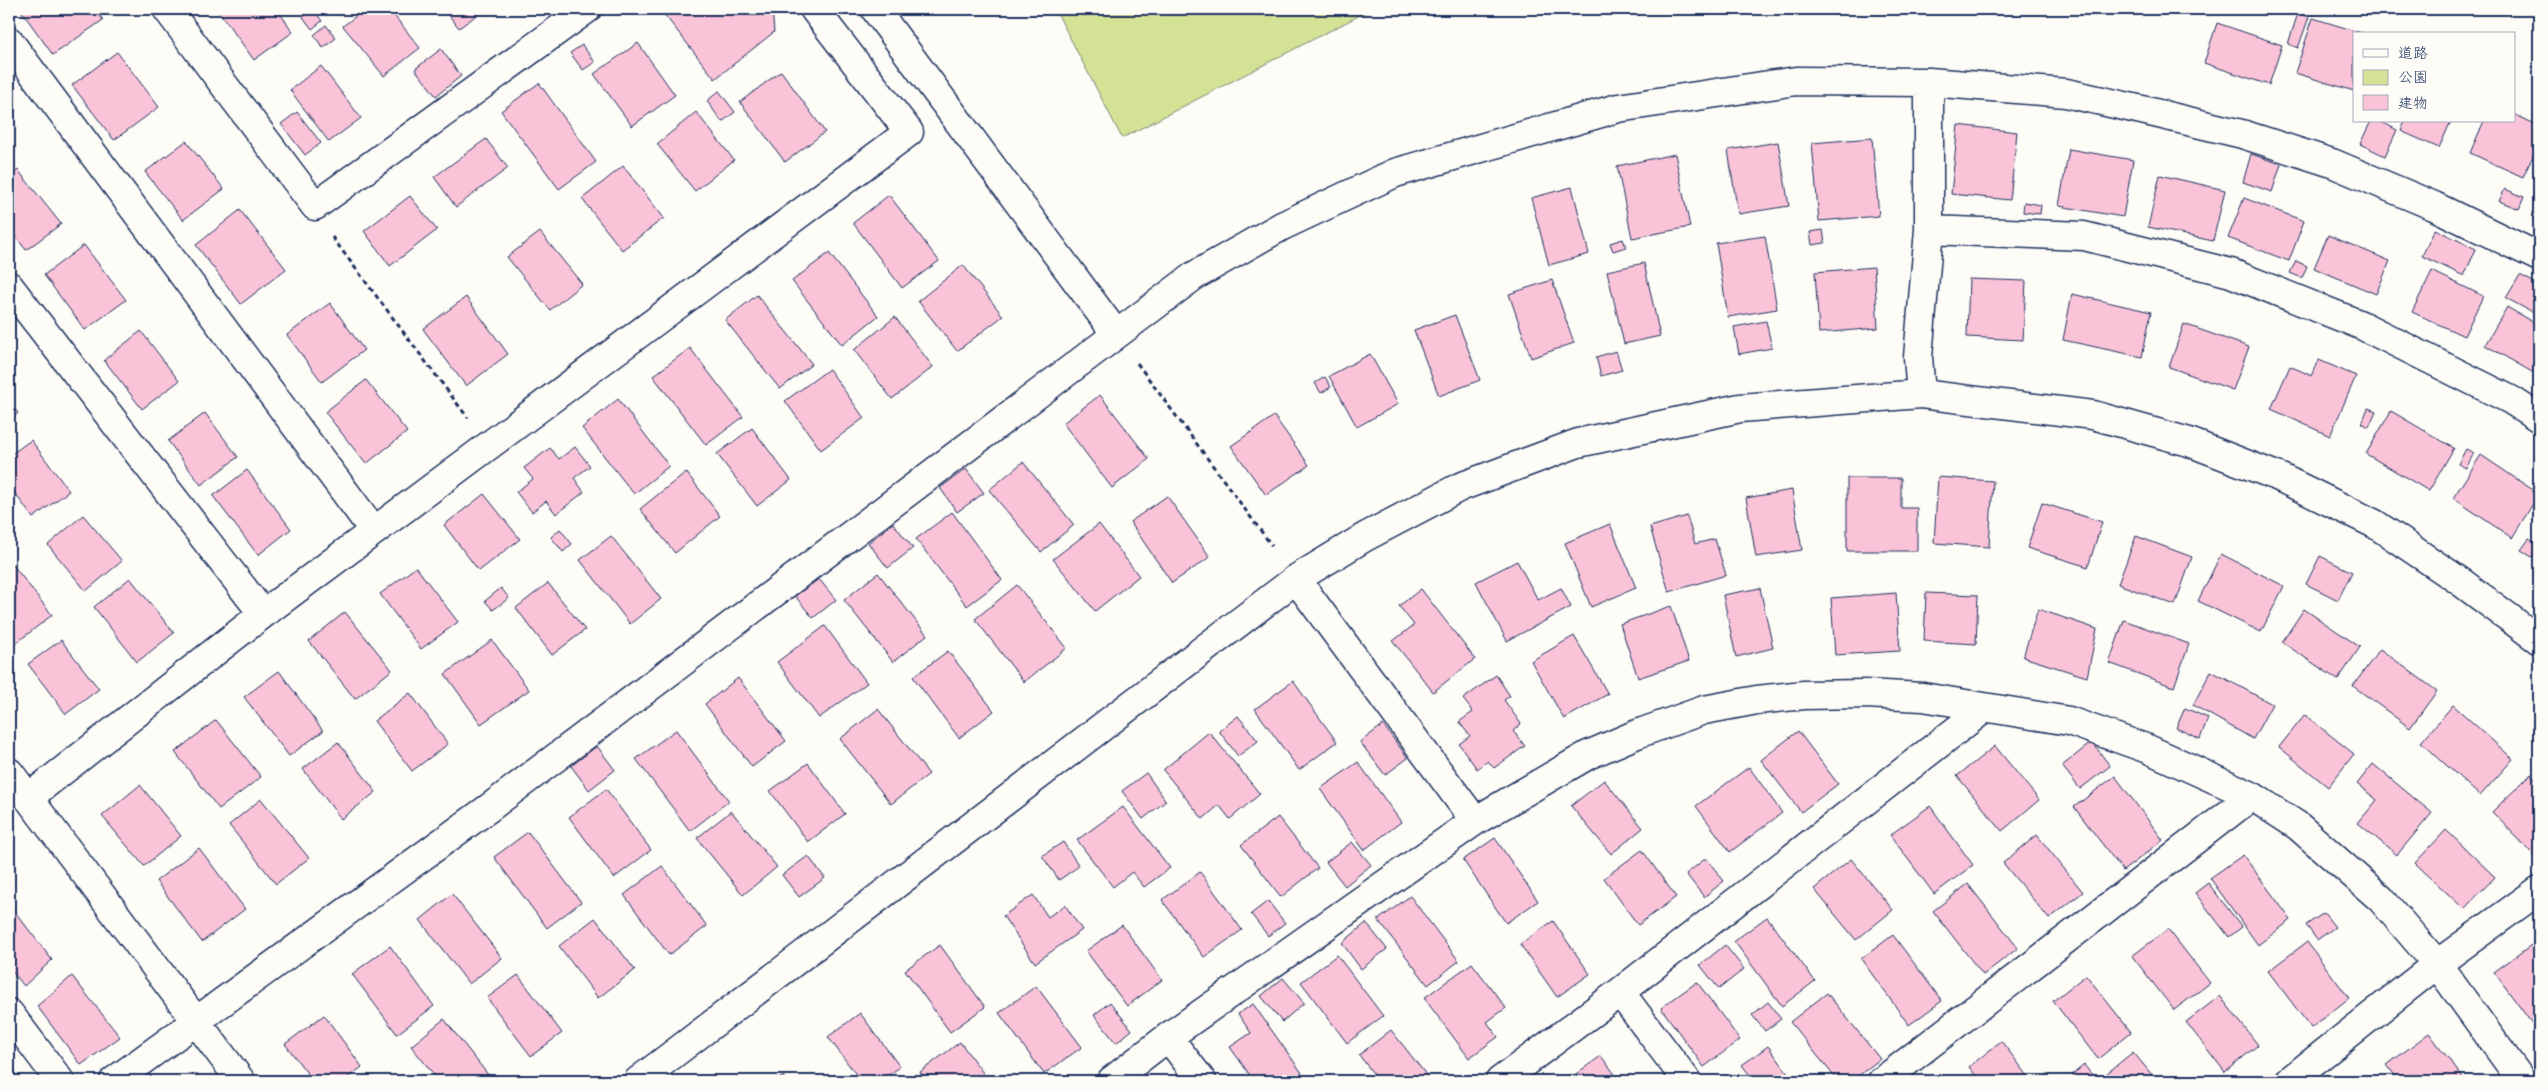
<svg xmlns="http://www.w3.org/2000/svg" width="2548" height="1090" viewBox="0 0 2548 1090" font-family="'Architects Daughter','Klee One',sans-serif">
	<style>
		.green { fill: #d4e296; stroke: #78887a }
		.building { fill: #fbc3d8; stroke: #1b2f5e }
		.lines { fill: none; stroke-linecap: round; stroke-linejoin: round }
		.minor-casing { stroke: #1b2f5e; stroke-width: 31 }
		.path { stroke: #1b2f5e; stroke-width: 3; stroke-dasharray: 5 4; stroke-linecap: butt }
		.minor { stroke: #fdfcf7; stroke-width: 28 }
	</style>
	<rect width="100%" height="100%" fill="#fdfcf7"/>
	<filter id="ink" filterUnits="userSpaceOnUse"><feTurbulence type="fractalNoise" baseFrequency=".02" numOctaves="2"/><feDisplacementMap in="SourceGraphic" scale="10" xChannelSelector="R" yChannelSelector="G"/><feConvolveMatrix kernelMatrix="1 2 1 2 8 2 1 2 1" color-interpolation-filters="sRGB"/></filter>
	<g filter="url(#ink)">
		<path class="green" d="M1055,9H1372L1122,138Z"/>
		<path class="building" d="M20,9H95L103,20L53,55Z
			M217,9H277L293,32L254,60Z
			M313,9L322,21L312,29L303,17Z
			M365,9H389L420,48L384,76L343,26Z
			M444,9H485L459,28Z
			M660,9H772L774,32L715,79Z
			M2298,13L2309,17L2298,48L2288,44Z
			M2313,18L2365,34H2354V91L2295,73Z
			M2217,23L2282,45L2269,85L2204,63Z
			M326,25L336,38L323,48L314,35Z
			M638,43L675,95L632,126L594,74Z
			M582,45L595,62L583,70L570,53Z
			M441,49L461,76L436,96L415,69Z
			M117,52L159,107L114,140L72,85Z
			M321,66L361,118L329,142L290,90Z
			M781,71L825,132L785,162L740,102Z
			M539,83L596,162L559,189L501,111Z
			M719,91L735,112L722,122L707,101Z
			M297,112L321,143L305,155L281,124Z
			M696,112L734,160L695,191L657,144Z
			M2514,114L2539,126V143L2523,177L2470,153L2484,121H2514Z
			M2371,121H2380L2397,130L2385,156L2360,144Z
			M2405,121H2451L2439,148L2401,131Z
			M1958,125L2017,132L2010,200L1951,194Z
			M1872,138L1879,216L1819,221L1812,143Z
			M486,139L508,168L456,207L434,177Z
			M186,141L224,189L183,220L145,172Z
			M1778,142L1789,206L1738,214L1728,150Z
			M2069,149L2133,160L2123,217L2059,206Z
			M1675,154L1690,227L1632,238L1617,166Z
			M2251,154L2281,164L2272,192L2243,182Z
			M623,166L664,218L622,250L582,199Z
			M18,170L61,224L26,250L9,228V177Z
			M2160,175L2225,190L2213,241L2148,227Z
			M1572,187L1589,254L1549,265L1531,198Z
			M2505,189L2524,197L2519,209L2499,201Z
			M889,195L939,261L902,288L853,223Z
			M410,196L437,230L390,266L364,231Z
			M2244,198L2304,221L2289,261L2228,238Z
			M2024,202L2041,205L2040,214L2023,212Z
			M240,210L286,269L241,304L196,245Z
			M2435,229L2476,249L2464,276L2422,256Z
			M1823,230L1825,243L1812,245L1810,232Z
			M540,232L582,284L550,310L507,257Z
			M2328,235L2390,261L2376,294L2314,268Z
			M1765,236L1777,309L1728,317L1716,243Z
			M1623,239L1626,247L1613,251L1610,243Z
			M84,245L126,300L85,330L44,275Z
			M829,253L878,316L842,345L792,281Z
			M2296,261L2307,266L2302,278L2290,273Z
			M1644,263L1660,336L1624,344L1607,271Z
			M963,265L1003,316L957,351L918,301Z
			M1874,267L1878,328L1819,333L1815,272Z
			M2432,271L2483,296L2464,336L2412,312Z
			M2520,275L2539,285V316L2506,298Z
			M1969,279L2026,281L2023,340L1967,337Z
			M1552,280L1574,343L1531,358L1509,294Z
			M2072,294L2151,312L2142,357L2063,340Z
			M757,295L812,364L780,389L725,320Z
			M466,297L508,354L466,386L423,329Z
			M330,303L364,350L322,382L287,335Z
			M2507,307L2539,326V376L2485,345Z
			M1455,315L1480,380L1439,396L1414,330Z
			M895,317L933,367L892,399L854,350Z
			M1766,321L1772,348L1739,354L1734,327Z
			M2184,324L2249,347L2233,390L2169,367Z
			M141,331L179,381L142,409L104,360Z
			M690,348L743,417L706,445L653,376Z
			M1616,351L1622,370L1601,376L1596,357Z
			M1370,354L1398,404L1357,427L1329,376Z
			M2319,360L2356,376L2330,436L2271,409L2290,366L2312,376Z
			M829,369L864,418L821,450L785,401Z
			M1325,377L1331,387L1321,393L1315,383Z
			M366,380L407,432L366,464L325,412Z
			M1100,395L1149,459L1112,488L1063,423Z
			M618,399L669,466L634,494L582,428Z
			M9,402L18,413L9,420Z
			M2368,408L2376,411L2369,427L2362,423Z
			M2391,411L2454,448L2429,491L2366,454Z
			M205,413L238,457L201,485L168,441Z
			M1274,416L1309,465L1266,495L1231,446Z
			M752,428L791,480L757,506L717,454Z
			M31,440L69,491L33,518L9,485V456Z
			M575,447L590,466L574,478L584,492L556,514L546,501L532,512L516,492L533,479L524,468L550,448L559,459Z
			M2466,449L2474,453L2466,468L2458,464Z
			M2481,455L2539,494L2512,538L2453,498Z
			M1023,462L1074,525L1041,552L989,490Z
			M966,469L984,493L957,512L940,488Z
			M247,470L291,529L258,555L213,496Z
			M686,472L720,516L675,553L640,509Z
			M1938,477L1993,481L1989,547L1934,543Z
			M1847,478H1901V508H1917V551H1847Z
			M1792,490L1802,550L1756,557L1746,498Z
			M484,494L520,539L479,571L444,525Z
			M1167,496L1210,557L1172,583L1130,522Z
			M2042,503L2102,522L2088,567L2027,548Z
			M952,512L1002,580L967,606L916,539Z
			M83,515L122,561L86,591L48,545Z
			M1687,516L1695,544L1715,539L1726,575L1669,592L1650,527Z
			M893,523L913,548L888,568L868,543Z
			M1099,524L1139,576L1095,611L1053,559Z
			M1610,524L1636,588L1591,607L1565,543Z
			M560,529L572,544L563,552L551,537Z
			M611,536L661,599L630,624L580,560Z
			M2136,536L2192,557L2175,605L2118,584Z
			M2529,539L2539,546L2532,557L2521,550Z
			M2221,554L2284,586L2261,632L2198,601Z
			M2320,556L2352,572L2338,600L2306,584Z
			M1517,561L1538,600L1561,588L1571,607L1507,641L1476,582Z
			M13,565L52,615L15,644L9,636V568Z
			M416,567L458,622L421,649L380,594Z
			M878,573L927,635L893,662L844,600Z
			M130,578L174,633L137,662L94,607Z
			M819,579L836,600L813,618L795,596Z
			M548,583L585,630L552,655L516,608Z
			M1017,585L1067,648L1024,682L975,619Z
			M501,588L509,598L493,610L485,601Z
			M1760,588L1773,648L1736,657L1723,595Z
			M1421,589L1475,659L1433,692L1393,641L1414,625L1399,606Z
			M1896,593L1900,651L1835,655L1831,598Z
			M1926,593L1978,595L1976,644L1924,641Z
			M1671,606L1689,661L1638,678L1620,624Z
			M2038,609L2097,629L2087,677L2023,657Z
			M2304,609L2360,647L2338,680L2282,642Z
			M345,612L392,670L355,699L309,641Z
			M2124,620L2189,644L2174,687L2109,663Z
			M825,626L867,683L819,718L777,662Z
			M1574,636L1608,694L1564,719L1531,661Z
			M61,640L99,689L66,714L28,664Z
			M492,640L529,690L481,724L445,674Z
			M2380,649L2437,691L2410,728L2353,686Z
			M948,651L994,711L959,738L913,677Z
			M279,671L323,731L289,756L244,697Z
			M2211,671L2272,704L2253,739L2193,705Z
			M1496,675L1510,696L1504,700L1521,724L1513,731L1525,746L1494,768L1488,761L1477,769L1459,744L1470,736L1459,722L1473,712L1463,699Z
			M738,678L786,741L752,767L705,704Z
			M1293,681L1337,742L1299,770L1255,709Z
			M410,693L448,744L412,771L374,721Z
			M2453,705L2513,759L2480,796L2421,742Z
			M2185,708L2208,718L2200,739L2176,728Z
			M878,709L929,774L891,804L840,739Z
			M2305,715L2354,754L2328,787L2279,747Z
			M1238,716L1258,741L1238,756L1219,731Z
			M216,720L261,777L219,809L175,752Z
			M1383,725L1408,758L1385,775L1360,742Z
			M676,730L729,801L690,831L636,759Z
			M1798,731L1838,784L1801,812L1761,760Z
			M1209,732L1260,794L1230,819L1219,805L1203,819L1163,770Z
			M338,742L376,792L341,819L303,769Z
			M2092,742L2110,766L2080,789L2062,766Z
			M597,746L615,770L589,790L571,766Z
			M1995,746L2039,800L2002,831L1957,776Z
			M1358,762L1401,822L1364,850L1320,789Z
			M808,763L845,814L808,842L770,791Z
			M2373,764L2432,813L2397,855L2358,823L2377,800L2357,784Z
			M1749,767L1782,813L1730,852L1696,806Z
			M1146,773L1166,801L1143,819L1122,791Z
			M2531,774L2539,783V852L2535,856L2492,812Z
			M2115,776L2163,840L2123,871L2074,807Z
			M1604,780L1643,828L1611,854L1571,806Z
			M140,785L181,836L144,866L102,816Z
			M606,789L651,850L614,878L569,817Z
			M261,799L309,858L276,884L229,825Z
			M1930,806L1973,865L1934,894L1890,835Z
			M1123,807L1170,868L1144,887L1132,872L1113,887L1077,840Z
			M731,811L777,867L743,895L697,838Z
			M1278,817L1318,868L1281,897L1241,845Z
			M2446,830L2495,877L2464,909L2415,863Z
			M528,832L581,902L547,928L494,857Z
			M2037,835L2083,892L2049,919L2003,863Z
			M1495,838L1538,901L1506,923L1463,860Z
			M1063,842L1079,866L1059,880L1042,856Z
			M1352,842L1371,865L1345,886L1326,862Z
			M199,848L245,909L202,942L156,881Z
			M1642,850L1676,897L1638,925L1604,878Z
			M2243,855L2291,920L2258,945L2210,878Z
			M808,856L825,878L799,897L782,875Z
			M1706,858L1724,881L1704,897L1686,874Z
			M1851,859L1893,910L1856,940L1814,889Z
			M662,866L707,926L669,955L624,895Z
			M1200,872L1242,930L1204,957L1162,900Z
			M2208,883L2242,927L2229,937L2195,893Z
			M1968,884L2018,948L1983,975L1933,911Z
			M452,894L502,958L469,984L420,920Z
			M1033,895L1048,917L1065,905L1082,930L1035,963L1003,916Z
			M1410,896L1459,961L1428,985L1378,920Z
			M1268,901L1285,923L1268,936L1251,914Z
			M9,904L52,960L24,986L9,967Z
			M2324,913L2335,927L2317,940L2306,925Z
			M1767,917L1815,981L1782,1006L1734,941Z
			M595,918L635,970L598,998L559,946Z
			M1553,921L1590,974L1557,997L1520,944Z
			M1366,923L1387,949L1361,969L1342,943Z
			M1122,925L1162,980L1127,1006L1086,951Z
			M2168,929L2210,983L2174,1010L2132,956Z
			M1893,935L1942,1001L1909,1025L1861,959Z
			M2307,942L2349,998L2311,1028L2268,971Z
			M940,945L985,1007L950,1032L905,970Z
			M1725,945L1744,969L1719,989L1700,965Z
			M2531,945L2539,956V1027L2536,1029L2494,972Z
			M390,946L434,1006L397,1034L352,974Z
			M1337,955L1383,1016L1347,1043L1301,982Z
			M1472,963L1506,1008L1487,1022L1498,1037L1469,1058L1424,998Z
			M518,975L562,1033L531,1056L487,998Z
			M2086,975L2131,1032L2098,1059L2053,1001Z
			M72,976L120,1037L81,1065L37,1006Z
			M1283,978L1304,1003L1282,1022L1261,996Z
			M1697,982L1740,1040L1704,1067L1661,1008Z
			M1036,986L1082,1047L1044,1074L999,1013Z
			M1827,993L1880,1059L1852,1081H1838L1790,1022Z
			M2220,996L2258,1045L2225,1072L2186,1022Z
			M1110,1002L1132,1030L1116,1043L1094,1015Z
			M1768,1002L1781,1019L1765,1031L1752,1015Z
			M1253,1004L1302,1073L1290,1081H1254L1230,1047L1251,1033L1238,1014Z
			M860,1013L900,1067L880,1081H861L828,1037Z
			M324,1015L362,1067L343,1081H313L285,1044Z
			M444,1019L489,1076L482,1081H439L411,1046Z
			M1391,1030L1431,1081H1379L1359,1055Z
			M2429,1033L2465,1081H2399L2387,1065Z
			M2001,1041L2032,1081H1980L1969,1067Z
			M960,1042L989,1081H927L920,1072Z
			M1768,1046L1794,1081H1748L1752,1078L1742,1065Z
			M2133,1052L2157,1081H2112L2106,1074Z
			M1601,1056L1620,1081H1566Z
			M2084,1065L2093,1076L2087,1081H2078L2072,1075Z
			M783,1076L786,1081H776Z"/>
		<g class="lines">
			<defs>
				<path id="minor" d="M167,9L315,206L587,9
					M875,9L1116,334
					M9,41L374,531
					M1929,230L2084,236L2231,273L2361,325L2511,400L2539,418
					M9,286L263,614L909,132L814,9
					M1921,394L1918,357L1929,230V82
					M1296,579L1475,821L1588,755L1637,734L1704,710L1757,700L1804,695L1865,694L1923,697L2069,721L2148,749L2252,796L2298,826L2381,899L2437,964L2522,1081
					M9,772L241,1081
					M28,798L263,614
					M9,1013L60,1081
					M1168,1037L1475,821
					M114,1081L489,808L1194,276L1282,226L1395,173L1618,108L1796,81L1929,82L2066,93L2142,110L2242,134L2332,163L2434,206L2539,257
					M638,1081L1296,579L1365,537L1460,487L1578,443L1740,408L1921,394L2093,415L2189,442L2279,477L2375,524L2461,582L2539,640
					M1111,1081L1168,1037L1202,1081
					M1500,1081L1620,992
					M1687,1081L1620,992L1985,708
					M1882,1081L2252,796
					M2289,1081L2437,964L2539,890"/>
			</defs>
			<use href="#minor" class="minor-casing"/>
			<path class="path" d="M332,237L468,418
				M1137,363L1272,546"/>
			<use href="#minor" class="minor"/>
		</g>
	</g>
	<rect width="2548" height="1090" fill="none" stroke="#fdfcf7" stroke-width="30"/>
	<rect x="15" y="15" width="2518" height="1060" fill="none" stroke="#1b2f5e" stroke-width="2" filter="url(#ink)"/>
	<rect x="2353" y="32" width="162" height="90" fill="#fdfcf7" stroke="#a3aaba"/>
	<rect x="2363" y="49" width="25" height="8" fill="#fdfcf7" stroke="#a3aaba"/>
	<text x="2398" y="58" font-size="15" fill="#1b2f5e">道路</text>
	<rect x="2363" y="70" width="25" height="15" fill="#d4e296" stroke="#a3aaba"/>
	<text x="2398" y="82" font-size="15" fill="#1b2f5e">公園</text>
	<rect x="2363" y="95" width="25" height="15" fill="#fbc3d8" stroke="#a3aaba"/>
	<text x="2398" y="108" font-size="15" fill="#1b2f5e">建物</text>
</svg>
